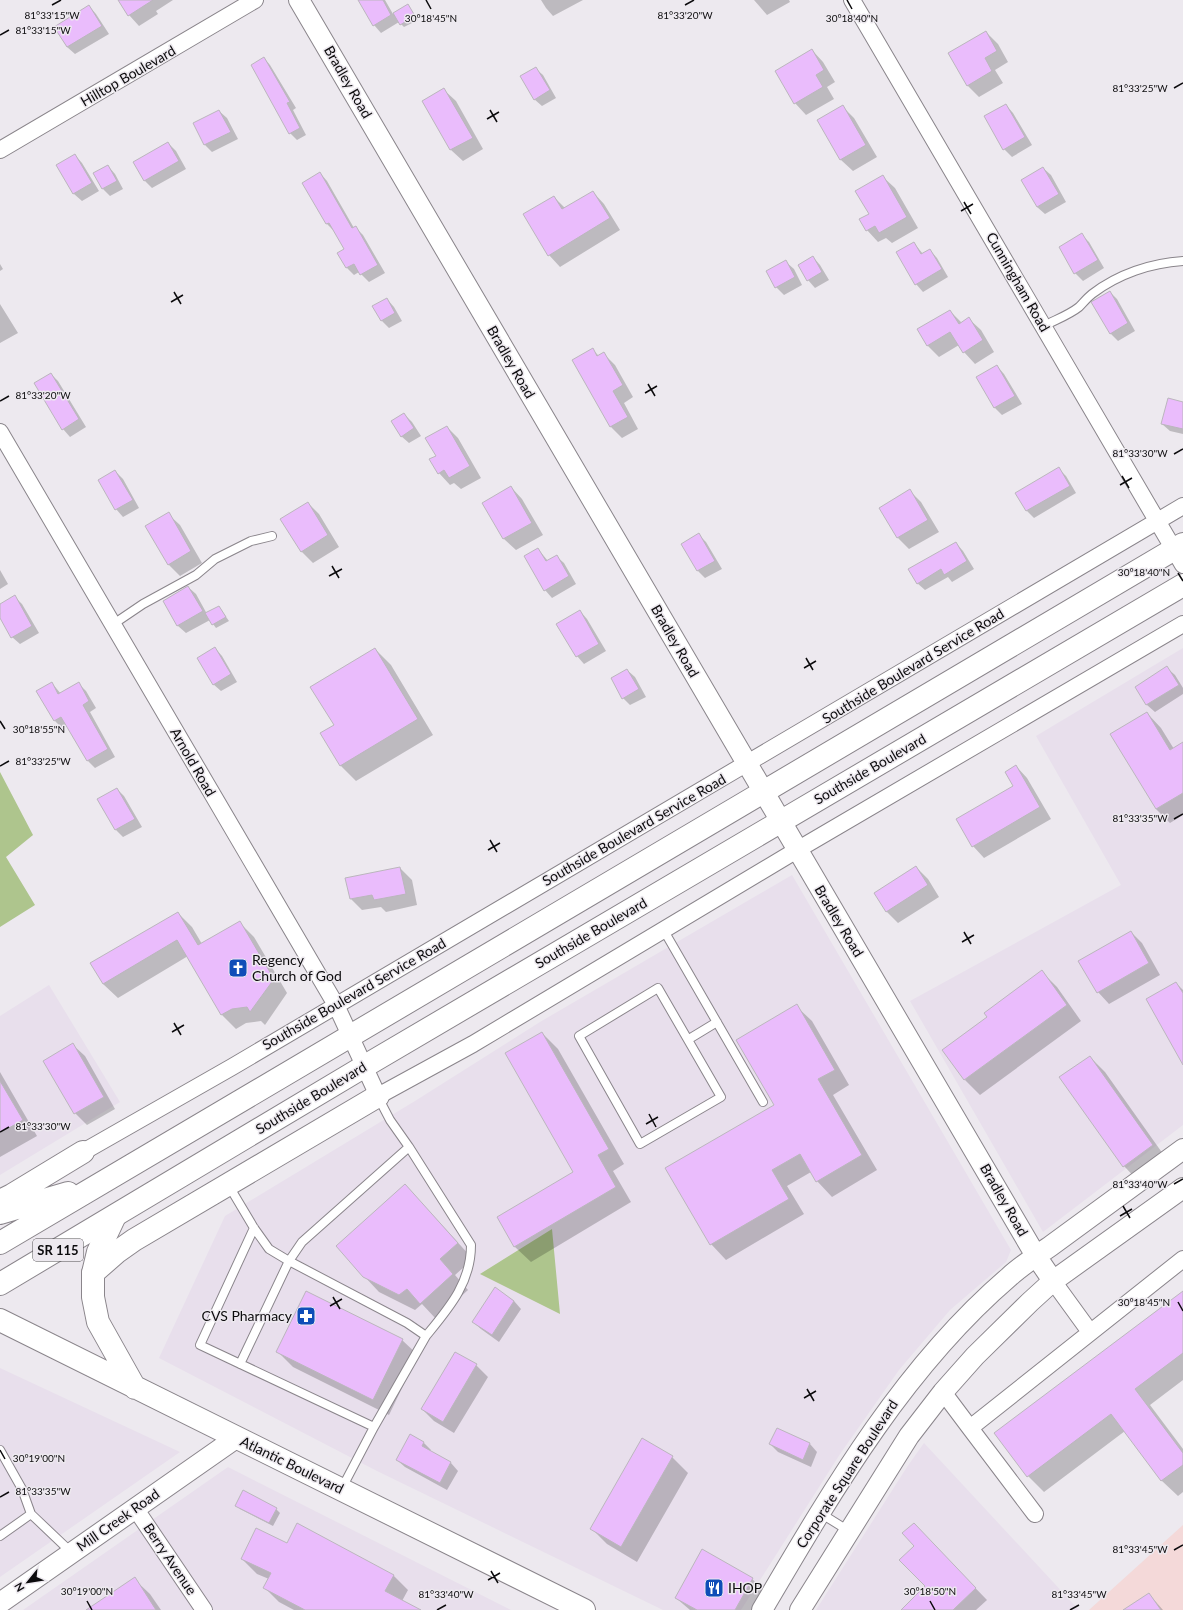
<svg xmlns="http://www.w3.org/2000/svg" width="1183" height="1610" viewBox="0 0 1183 1610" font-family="Lato,sans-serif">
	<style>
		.built { fill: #e8dfec }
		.industrial { fill: #f4d9d9 }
		.green { fill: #aec58d }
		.shadow { fill: #0003 }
		.building { fill: #eabcfc; stroke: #bbb6bd }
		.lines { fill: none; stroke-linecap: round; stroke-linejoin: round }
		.service-casing { stroke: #8a858b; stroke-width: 10 }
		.minor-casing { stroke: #8a858b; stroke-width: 18 }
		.tertiary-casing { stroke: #8a858b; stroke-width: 22 }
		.primary-casing { stroke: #8a858b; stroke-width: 24 }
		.trunk-casing { stroke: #8a858b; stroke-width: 24 }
		.service { stroke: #fff; stroke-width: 8 }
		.minor { stroke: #fff; stroke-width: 16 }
		.tertiary { stroke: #fff; stroke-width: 20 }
		.primary { stroke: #fff; stroke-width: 22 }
		.trunk { stroke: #fff; stroke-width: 22 }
		.ticks { fill: none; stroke: #0c0b0d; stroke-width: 1.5 }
		.labels { text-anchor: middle; stroke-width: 3; stroke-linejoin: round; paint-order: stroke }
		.shield { fill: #ede9ef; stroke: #504e51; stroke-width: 1 }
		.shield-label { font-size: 13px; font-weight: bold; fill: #0c0b0d }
		.street-label { font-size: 14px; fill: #0c0b0d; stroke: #ede9ef }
		.poi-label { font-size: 14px; fill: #0c0b0d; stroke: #ede9ef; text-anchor: start }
		.ticks-label { font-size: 10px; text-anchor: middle; fill: #0c0b0d; stroke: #ede9ef; stroke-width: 3; stroke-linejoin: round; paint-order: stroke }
	</style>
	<rect width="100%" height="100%" fill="#ede9ef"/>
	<path class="built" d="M1183,648V1125L1043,1232L910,1001L1121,885L1036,736Z
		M792,875L1011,1250L1006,1262L950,1310L899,1370L840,1454L741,1610H663L377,1471L159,1358L225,1216L415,1101L540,1022Z
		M49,985L120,1102L0,1175V1016Z
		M0,1368L180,1452L0,1577Z
		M924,1443L1079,1610H816L907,1467Z
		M228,1467L511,1610H23Z"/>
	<path class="industrial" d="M1183,1525V1610H1089Z"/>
	<path class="green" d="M0,772L33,835L6,857L35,905L0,927Z
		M552,1229L560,1314L480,1274Z"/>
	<path class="shadow" d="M119,0H173L156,11L158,14L139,26L129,15Z
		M359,0H385L393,14L408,5L418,20L404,27L399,22L381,33L374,25Z
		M541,0H583L553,16L546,8Z
		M754,0H789L790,2L767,15Z
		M89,6L96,14L109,34L75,54L67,47L55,27Z
		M986,32L998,44L1008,62L995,70L1003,83L979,97L967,85Z
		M812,50L823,62L835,82L827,87L834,99L806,115L795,103Z
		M264,58L270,65L296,108L293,110L306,135L297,140L290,133Z
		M535,68L543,75L556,98L542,106L534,99Z
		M444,90L456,101L483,149L463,161L451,150L423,102Z
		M1006,105L1013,113L1032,145L1012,157L1004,149Z
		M843,107L854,118L877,157L853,171L841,160L819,121Z
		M219,111L227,118L238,139L212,152L205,145L194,124Z
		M168,143L176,151L186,169L152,188L145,181L134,163Z
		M75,155L82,163L99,191L82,201L74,194L57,166Z
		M108,166L115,174L123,189L110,196L103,189Z
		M1043,168L1051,175L1066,202L1045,214L1037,207Z
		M320,173L327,181L354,228L355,227L363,235L385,273L369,282L359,272L354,275L347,268L345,250L334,231L327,224L303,183Z
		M883,177L895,188L918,228L892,243L886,238L878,242L867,230Z
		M593,192L604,204L620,230L560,267L549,255L554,197L566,209Z
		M1082,235L1089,242L1104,268L1083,281L1075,273Z
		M914,243L923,254L930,250L937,258L948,277L923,292L916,284Z
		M813,257L820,265L829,280L815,288L808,280Z
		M786,262L794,269L802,285L784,295L776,287Z
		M0,264L3,269L0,271Z
		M1110,292L1117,299L1135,331L1118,341L1110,333Z
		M387,299L394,307L402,321L389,328L382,321L374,307Z
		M0,304L18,333L0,343Z
		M950,311L962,323L969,319L981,330L994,352L975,364L964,352L959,345L939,357L927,345Z
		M593,350L599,356L604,354L615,365L633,397L624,403L638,429L622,438L611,427L574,360Z
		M997,366L1004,374L1022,404L1002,415L995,408L977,378Z
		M51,374L58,381L86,427L70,437L63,429Z
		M1183,403V434L1170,431L1162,424Z
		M404,414L412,422L421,436L409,443L401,436Z
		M447,427L458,438L481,478L461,489L454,483L450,485L439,473L437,456Z
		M1059,469L1066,476L1076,493L1034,518L1026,510Z
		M115,471L123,479L139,508L123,517L116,509Z
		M511,487L522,499L543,535L516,550L504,539L484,503Z
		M910,491L921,502L939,532L909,549L898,538Z
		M308,503L319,514L339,547L313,563L301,551Z
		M168,514L180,525L202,563L180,576L168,564Z
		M699,535L706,542L722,569L705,578L698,571L682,544Z
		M956,543L963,551L974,569L952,582L948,577L925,590L917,583Z
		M538,549L548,561L556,556L564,563L576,584L552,598L545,590Z
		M0,570L8,584L0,589Z
		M188,587L196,594L207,614L219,607L229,621L216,628L210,620L186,633L178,626L164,601Z
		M15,597L22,604L39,633L20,644L12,637L0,616V605Z
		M580,611L587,619L606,651L584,664L577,656Z
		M215,648L222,656L237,682L221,691L213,684Z
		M375,649L391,665L433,735L356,781L341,766L322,734L335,726Z
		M1167,668L1175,675L1183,688V694L1155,712L1147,705L1136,687Z
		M627,670L635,677L646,697L630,705L623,698Z
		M52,683L61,694L78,683L86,691L96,708L90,712L115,757L95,768L88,761L67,725L62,728L55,721Z
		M1147,713L1161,728L1174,749L1183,744V815L1170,823L1156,809Z
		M1016,766L1027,778L1051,819L984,858L973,846L1014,787Z
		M117,789L124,796L142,827L123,837L116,830L98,800Z
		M916,867L928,879L939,897L898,923L886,911Z
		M400,868L412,880L417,905L386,912L381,907L362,910L351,899Z
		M178,913L192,927L202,944L240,923L254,937L287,993L265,1025L261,1021L246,1023L236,1029L222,1015L188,956L118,998L103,984Z
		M1131,932L1142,943L1160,975L1109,1004L1098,992Z
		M1042,972L1057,987L1081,1021L980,1095L965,1080L989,1017Z
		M1176,983L1183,990V1063Z
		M796,1006L812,1021L849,1085L833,1095L877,1170L832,1197L817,1181L811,1172L787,1186L804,1214L726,1260L711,1244L775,1105Z
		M542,1033L558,1049L624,1164L613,1171L631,1202L531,1262L515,1247L498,1218L575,1172Z
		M73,1045L85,1056L115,1109L87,1125L75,1113L45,1061Z
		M1090,1057L1105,1072L1168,1161L1139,1182L1124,1166Z
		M0,1072L37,1136L0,1157Z
		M405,1185L473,1259L455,1275L468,1290L436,1319L422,1304L415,1310L379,1292L364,1276Z
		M495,1289L514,1301L521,1309L499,1342L481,1329L473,1322Z
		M1183,1292V1380L1150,1405L1183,1449V1492L1178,1496L1162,1481L1125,1431L1044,1492L1028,1476L996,1433Z
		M402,1340L418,1355L389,1415L293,1367L277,1351Z
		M476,1365L488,1377L454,1433L434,1421L422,1409Z
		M777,1429L810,1444L817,1452L811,1467L778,1452L770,1444Z
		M642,1440L672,1457L688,1473L637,1562L607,1544L592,1529Z
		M423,1442L431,1450L430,1452L451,1463L458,1471L447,1490L405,1467L397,1460Z
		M237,1505L276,1509L280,1513L273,1526L240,1509Z
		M925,1536L987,1600L976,1610H903L926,1586Z
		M287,1544L393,1575L408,1590L402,1601L418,1610H294L279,1602L265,1588L269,1579L257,1574L242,1559Z
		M134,1579L150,1594L161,1610H87Z
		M752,1579L764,1590L753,1610H690L676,1598Z
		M1149,1594L1163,1610H1125Z"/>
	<path class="building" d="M118,0H153L128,16Z
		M358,0H383L391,15L373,26Z
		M408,4L415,16L400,25L393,13Z
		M89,5L102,26L67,47L54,27Z
		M986,31L997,51L985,58L992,71L967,86L948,53Z
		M812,49L824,70L816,75L823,87L794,104L775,71Z
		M264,57L290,102L287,103L300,128L289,134L251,65Z
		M536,67L550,90L534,100L520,76Z
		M444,88L473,138L450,150L422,101Z
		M1006,104L1025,137L1003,150L984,116Z
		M843,105L866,145L840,160L817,120Z
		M219,110L231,132L204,145L193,123Z
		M168,142L179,161L144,181L133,162Z
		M75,154L92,183L73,194L56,165Z
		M108,165L117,181L102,189L93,173Z
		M1043,167L1059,194L1037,207L1021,180Z
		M320,172L352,228L356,226L378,265L360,275L354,264L346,268L337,253L344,249L329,223L326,224L302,183Z
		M883,175L907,217L879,233L875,226L866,231L859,219L869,214L855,191Z
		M593,191L610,218L548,256L523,214L554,196L562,209Z
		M1082,233L1098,260L1074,274L1059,247Z
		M914,242L921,254L930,249L942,269L915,285L896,252Z
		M813,256L822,272L807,281L798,265Z
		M786,260L795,277L775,288L766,271Z
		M1110,291L1128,323L1110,334L1091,302Z
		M387,298L395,313L381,321L372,306Z
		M950,310L959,324L969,317L983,340L963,353L950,332L927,346L917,329Z
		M593,348L597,356L604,352L623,385L613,391L628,417L610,427L572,360Z
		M997,365L1015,396L994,408L976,377Z
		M51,373L79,419L62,430L34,383Z
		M1168,398L1183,402V429L1161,424Z
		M404,413L414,428L401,437L391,421Z
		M447,426L470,466L449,478L444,470L438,474L429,459L436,456L425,438Z
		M1059,467L1070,486L1026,511L1015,493Z
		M115,470L133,500L115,510L98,480Z
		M511,486L532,523L503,539L482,503Z
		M910,489L928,520L897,538L879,508Z
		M308,502L328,535L301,552L280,519Z
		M169,512L191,551L168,565L145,526Z
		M699,533L715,561L697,571L681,544Z
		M956,542L967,561L944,575L941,569L917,584L908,569Z
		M538,548L546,561L557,555L569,576L544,591L524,556Z
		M188,586L203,611L177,626L163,601Z
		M15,595L32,626L11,638L0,618V604Z
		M219,606L226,617L212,625L205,613Z
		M580,610L599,644L576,657L556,624Z
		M215,647L231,674L213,685L197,658Z
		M375,648L418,719L340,766L320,733L334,725L310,687Z
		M1167,666L1179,685L1146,705L1135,687Z
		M627,669L639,689L622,699L611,678Z
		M52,682L58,694L79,682L89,701L83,705L108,749L87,761L61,717L54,721L36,691Z
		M1147,712L1170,750L1183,742V793L1156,809L1110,734Z
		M1016,765L1040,807L972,847L956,819L1013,786L1005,772Z
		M117,788L135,819L115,830L97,799Z
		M916,866L928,885L886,912L874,893Z
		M400,867L406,894L374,900L372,895L350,899L345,878Z
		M178,912L198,945L240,921L274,979L250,1012L247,1007L232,1009L221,1015L177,940L103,984L90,963Z
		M1131,931L1149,963L1097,993L1078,961Z
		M1042,970L1067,1005L964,1080L942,1050L987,1017L984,1013Z
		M1176,982L1183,993V1065L1146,999Z
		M797,1004L835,1070L818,1079L862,1155L816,1182L800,1154L772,1170L789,1199L710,1245L665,1168L774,1105L736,1040Z
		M542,1032L609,1149L598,1155L616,1187L514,1247L497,1217L573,1172L505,1053Z
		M73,1043L104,1097L74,1114L43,1061Z
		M1090,1056L1153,1145L1123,1167L1059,1077Z
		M0,1081L23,1120L0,1133Z
		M405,1184L458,1243L440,1259L453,1274L420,1304L407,1289L399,1295L363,1277L336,1246Z
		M495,1287L514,1301L492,1335L472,1322Z
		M306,1291L403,1339L373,1400L276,1352Z
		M1183,1291V1353L1135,1389L1183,1453V1465L1161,1481L1111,1414L1027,1477L994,1433Z
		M455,1352L477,1364L443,1422L421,1409Z
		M777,1428L810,1443L803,1460L769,1444Z
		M410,1434L424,1442L422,1446L451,1462L440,1483L396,1460Z
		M642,1438L673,1456L621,1547L590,1529Z
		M243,1490L277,1508L269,1523L235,1506Z
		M297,1523L394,1575L385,1591L421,1610H305L263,1588L271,1573L241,1559L256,1528L287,1543Z
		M914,1523L976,1588L953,1610H901L925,1586L899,1560L914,1546L902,1533Z
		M702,1549L753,1578L735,1610H697L675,1598Z
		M135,1577L156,1610H86Z
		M1149,1593L1161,1610H1123Z"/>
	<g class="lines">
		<defs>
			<path id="service" d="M1044,326C1055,320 1069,315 1079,307C1083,303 1087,298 1092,294C1118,274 1151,263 1183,261
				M112,625L143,604L196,575L215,559L251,541L272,536
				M663,929L763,1102
				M658,988L721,1097L640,1144L579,1036Z
				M689,1039L717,1022
				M378,1097L390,1120L409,1147L471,1245C471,1283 449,1308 426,1336
				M229,1186L254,1228L269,1249L289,1261L407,1323L426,1336L374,1427
				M254,1228L200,1345L374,1427L342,1488
				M240,1364L289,1261L302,1242L409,1147
				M0,1450L22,1489L31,1514L0,1536
				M820,1513L849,1531
				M31,1514L71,1552"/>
			<path id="minor" d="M852,0L1183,565
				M0,150L255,0
				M0,432L336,1005L378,1096L473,1044L797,850L1183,624
				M83,1152L232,1067L1183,506
				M1053,1281L1090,1332
				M943,1392L970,1428
				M135,1508L204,1610
				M1035,1514L970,1428L1183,1259"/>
			<path id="tertiary" d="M299,0L1036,1256L1053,1281
				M0,1603L236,1438
				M762,1610C832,1491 903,1368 1009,1277C1022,1265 1038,1255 1052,1245C1096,1213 1140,1181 1183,1149
				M800,1610L909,1436L943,1392L975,1356L1030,1302L1053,1281L1183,1188"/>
			<path id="primary" d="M115,1216L98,1252L93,1273V1297L98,1322L135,1388
				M0,1320L584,1610"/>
			<path id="trunk" d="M0,1201L12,1195L83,1152
				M0,1213L68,1193
				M0,1243L1183,544
				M93,1273L117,1252L134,1240L378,1096
				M0,1284L365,1066L1183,585"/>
		</defs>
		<use href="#service" class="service-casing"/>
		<use href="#minor" class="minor-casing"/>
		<use href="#tertiary" class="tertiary-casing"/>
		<use href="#primary" class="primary-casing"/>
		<use href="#trunk" class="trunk-casing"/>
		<use href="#service" class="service"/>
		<use href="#minor" class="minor"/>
		<use href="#tertiary" class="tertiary"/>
		<use href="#primary" class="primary"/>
		<use href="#trunk" class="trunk"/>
	</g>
	<path class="ticks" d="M426,0L431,9M847,0L852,9M52,5L61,0M685,5L694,0M0,35L9,30M1174,88L1183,83M490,110L497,122M487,119L499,112M964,202L971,214M961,211L973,204M174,292L181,304M171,302L183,295M648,384L655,396M645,393L657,386M0,401L9,396M1174,454L1183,449M1122,476L1129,488M1120,485L1132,478M332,566L339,578M1178,573L1183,581M329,576L342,569M806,658L813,670M804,668L816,661M0,721L5,729M0,766L9,761M1174,819L1183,814M490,840L497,852M488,850L500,843M964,932L971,944M962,942L974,935M174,1023L181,1035M172,1032L184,1025M649,1114L656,1127M646,1124L658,1117M0,1132L9,1127M1174,1184L1183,1179M1123,1206L1130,1218M1120,1216L1132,1209M333,1297L340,1309M1178,1302L1183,1311M330,1306L342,1299M807,1389L814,1401M804,1398L816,1391M0,1450L5,1459M0,1497L9,1492M1174,1550L1183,1545M491,1571L498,1583M488,1580L500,1573M87,1601L92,1610M930,1601L935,1610M437,1610L446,1605M1070,1610L1079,1605"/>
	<defs>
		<symbol id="church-square" viewBox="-11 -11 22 22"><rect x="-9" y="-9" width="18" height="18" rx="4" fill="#0f4db8" stroke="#ede9ef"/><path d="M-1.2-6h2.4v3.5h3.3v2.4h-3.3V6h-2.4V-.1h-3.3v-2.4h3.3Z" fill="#fff"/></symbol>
		<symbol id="pharmacy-square" viewBox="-11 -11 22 22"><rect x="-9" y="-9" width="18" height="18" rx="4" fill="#0f4db8" stroke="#ede9ef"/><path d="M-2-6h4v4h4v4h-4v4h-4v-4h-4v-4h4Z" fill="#fff"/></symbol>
		<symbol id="restaurant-square" viewBox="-11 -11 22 22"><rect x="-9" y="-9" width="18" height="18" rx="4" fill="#0f4db8" stroke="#ede9ef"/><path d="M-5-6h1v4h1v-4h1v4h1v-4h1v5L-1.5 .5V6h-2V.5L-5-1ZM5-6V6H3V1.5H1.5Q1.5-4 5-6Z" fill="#fff"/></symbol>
	</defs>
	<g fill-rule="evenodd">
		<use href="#church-square" x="227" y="957" width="22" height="22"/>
		<use href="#pharmacy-square" x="295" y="1305" width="22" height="22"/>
		<use href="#restaurant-square" x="703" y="1577" width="22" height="22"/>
	</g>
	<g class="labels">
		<rect class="shield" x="33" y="1239" width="50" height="22" rx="3"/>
		<g class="shield-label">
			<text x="58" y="1255">SR 115</text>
		</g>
		<g class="street-label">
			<text transform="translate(128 76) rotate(-30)" y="5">Hilltop Boulevard</text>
			<text transform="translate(348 82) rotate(60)" y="5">Bradley Road</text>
			<text transform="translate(1018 282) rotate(60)" y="5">Cunningham Road</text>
			<text transform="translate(511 362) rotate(60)" y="5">Bradley Road</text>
			<text transform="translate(675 641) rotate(60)" y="5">Bradley Road</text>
			<text transform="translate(913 666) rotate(-31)" y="5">Southside Boulevard Service Road</text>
			<text transform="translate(193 762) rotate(60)" y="5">Arnold Road</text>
			<text transform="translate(870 769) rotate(-30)" y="5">Southside Boulevard</text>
			<text transform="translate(634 830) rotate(-30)" y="5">Southside Boulevard Service Road</text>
			<text transform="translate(839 921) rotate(59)" y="5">Bradley Road</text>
			<text transform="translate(591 933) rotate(-30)" y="5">Southside Boulevard</text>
			<text transform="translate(354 994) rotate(-30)" y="5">Southside Boulevard Service Road</text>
			<text transform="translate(311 1098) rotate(-31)" y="5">Southside Boulevard</text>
			<text transform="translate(1004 1200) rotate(60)" y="5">Bradley Road</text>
			<text transform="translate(292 1465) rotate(26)" y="5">Atlantic Boulevard</text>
			<text transform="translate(847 1474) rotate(-57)" y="5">Corporate Square Boulevard</text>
			<text transform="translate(118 1520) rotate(-35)" y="5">Mill Creek Road</text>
			<text transform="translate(170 1559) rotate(56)" y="5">Berry Avenue</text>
		</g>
		<g class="poi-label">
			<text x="252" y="965">Regency<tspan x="252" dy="16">Church of God</tspan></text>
			<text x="292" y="1321" text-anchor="end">CVS Pharmacy</text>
			<text x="728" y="1593">IHOP</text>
		</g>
	</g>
	<g class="ticks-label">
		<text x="52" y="19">81°33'15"W</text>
		<text x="685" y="19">81°33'20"W</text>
		<text x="431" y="22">30°18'45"N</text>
		<text x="852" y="22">30°18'40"N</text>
		<text x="43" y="34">81°33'15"W</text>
		<text x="1140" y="92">81°33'25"W</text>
		<text x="43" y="399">81°33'20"W</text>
		<text x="1140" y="457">81°33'30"W</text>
		<text x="1144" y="576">30°18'40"N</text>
		<text x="39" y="733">30°18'55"N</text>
		<text x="43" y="765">81°33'25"W</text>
		<text x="1140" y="822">81°33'35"W</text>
		<text x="43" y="1130">81°33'30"W</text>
		<text x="1140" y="1188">81°33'40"W</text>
		<text x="1144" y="1306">30°18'45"N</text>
		<text x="39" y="1462">30°19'00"N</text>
		<text x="43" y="1495">81°33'35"W</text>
		<text x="1140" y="1553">81°33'45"W</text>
		<text x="87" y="1595">30°19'00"N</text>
		<text x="930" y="1595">30°18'50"N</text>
		<text x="446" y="1598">81°33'40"W</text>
		<text x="1079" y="1598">81°33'45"W</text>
	</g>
	<g transform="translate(28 1582) rotate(240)" stroke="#ede9ef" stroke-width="3" paint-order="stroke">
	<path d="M0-3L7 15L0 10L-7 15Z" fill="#0c0b0d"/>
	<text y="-6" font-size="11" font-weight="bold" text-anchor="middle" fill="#0c0b0d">N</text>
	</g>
</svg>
